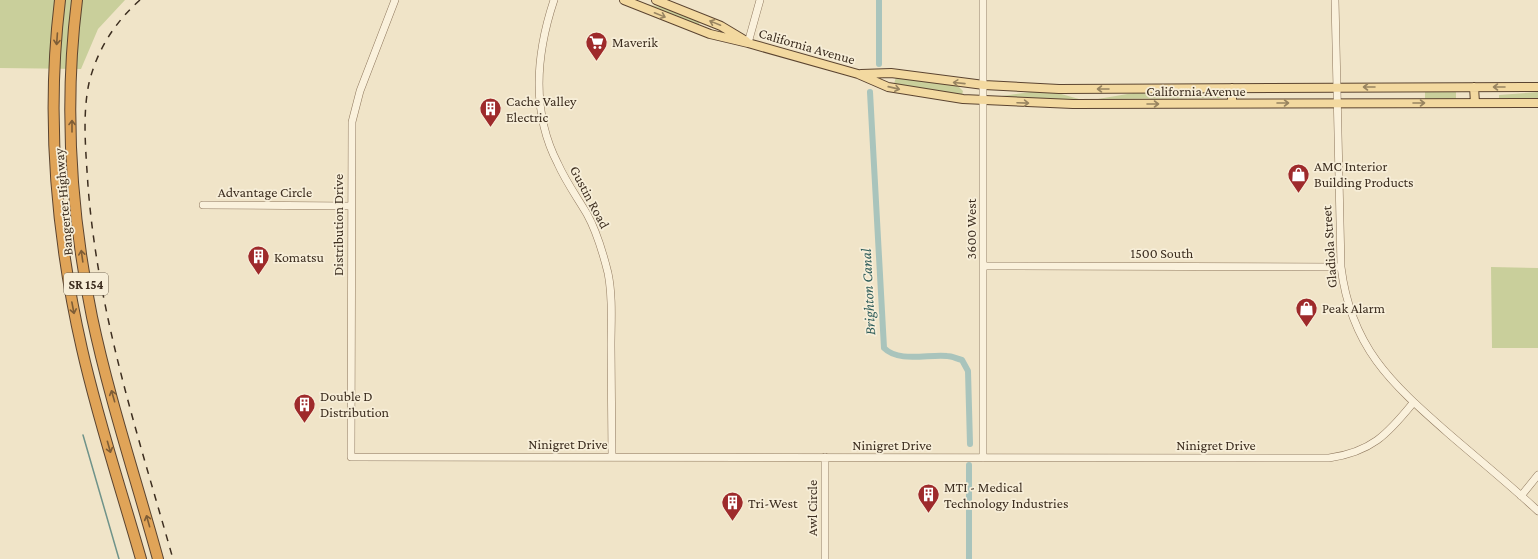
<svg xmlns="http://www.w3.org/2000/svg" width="1538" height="559" viewBox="0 0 1538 559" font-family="'Crimson Pro',serif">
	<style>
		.green { fill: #c9cf9b }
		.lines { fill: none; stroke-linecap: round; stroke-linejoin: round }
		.stream { stroke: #6f938a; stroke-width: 1.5 }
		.canal { stroke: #a9c4bc; stroke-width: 6 }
		.minor-casing { stroke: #8d765c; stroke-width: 8 }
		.major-casing { stroke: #5b4430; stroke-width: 10 }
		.highway-casing { stroke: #5b4430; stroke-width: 12 }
		.minor { stroke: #faf1dc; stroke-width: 7 }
		.major { stroke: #f3d9a0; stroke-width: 8 }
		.highway { stroke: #e0a458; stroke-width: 10 }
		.rail { stroke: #3d2e20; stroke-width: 1.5; stroke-dasharray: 7 7; stroke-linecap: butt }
		.oneway { stroke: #988460 }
		.oneway2 { stroke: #7e5d36 }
		.labels { text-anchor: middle; stroke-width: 3.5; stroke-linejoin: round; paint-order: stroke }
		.shield { fill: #f7eed8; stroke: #756857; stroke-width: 1 }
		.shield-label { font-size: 13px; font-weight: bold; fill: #3d2e20 }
		.poi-label { font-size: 14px; fill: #3d2e20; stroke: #f7eed8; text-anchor: start }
		.street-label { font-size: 14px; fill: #3d2e20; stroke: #f7eed8 }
		.water-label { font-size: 15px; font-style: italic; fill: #2f5d5a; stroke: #f7eed8 }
	</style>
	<rect width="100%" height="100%" fill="#f0e4c8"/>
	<path class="green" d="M0,0H125L98,29L81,69L0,68Z
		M647,4L664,8L700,22L698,26Z
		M896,77L958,86L963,91L962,95L932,92L894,84Z
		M1038,91L1054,92L1079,99L1043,100L1002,96Z
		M1145,91L1197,92L1224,98L1098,99Z
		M1425,91H1456V99H1425Z
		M1538,92V98L1499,99V95Z
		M1491,267L1538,268V348H1492Z"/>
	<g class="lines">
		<path class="stream" d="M83,435L119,559"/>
		<path class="canal" d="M879,64V0
			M870,92L884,348C899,363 928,354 947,356C952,356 957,359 962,360L968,371L970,444
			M969,559V465"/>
		<defs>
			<path id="minor" d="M395,0L360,91L352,122L351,457L1329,458C1371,452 1387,435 1413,403
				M554,0C536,54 531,112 558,164C566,182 577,197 587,214C597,232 603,253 608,273C613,297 611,322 611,346C611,383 612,420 612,457
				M1335,0L1341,267C1351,347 1390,382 1448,433C1478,459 1509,484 1538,511
				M748,43L760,0
				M203,205L351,206
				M984,266L1341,267
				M825,457V559
				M983,458V0
				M1521,496L1538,475"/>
			<path id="major" d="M624,0L710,34L748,43L858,74L888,87L963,99L1073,104L1538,103
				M656,0L721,26L746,41
				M861,74L891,73L984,85L1059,89L1538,87
				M1474,87L1475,103
				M1232,88V103"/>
			<path id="highway" d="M60,0C46,116 56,235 82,349C98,420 121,489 141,559
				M77,0C64,104 71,214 92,317C109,398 136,479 158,559"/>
		</defs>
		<use href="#minor" class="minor-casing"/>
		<use href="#major" class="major-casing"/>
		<use href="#highway" class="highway-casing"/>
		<use href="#minor" class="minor"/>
		<use href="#major" class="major"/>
		<use href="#highway" class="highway"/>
		<path class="rail" d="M140,0C115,22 97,50 89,83C82,116 86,153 88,186C98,315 138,435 173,559"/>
	</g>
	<defs><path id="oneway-shaft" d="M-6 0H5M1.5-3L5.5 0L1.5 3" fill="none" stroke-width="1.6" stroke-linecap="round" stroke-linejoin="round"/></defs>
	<g class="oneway">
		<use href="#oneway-shaft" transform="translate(660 15) rotate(22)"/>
		<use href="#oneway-shaft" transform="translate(715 23) rotate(-158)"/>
		<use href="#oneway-shaft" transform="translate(959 83) rotate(-174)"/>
		<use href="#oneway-shaft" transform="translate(1369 87) rotate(180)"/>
		<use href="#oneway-shaft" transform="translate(1499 87) rotate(180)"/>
		<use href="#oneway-shaft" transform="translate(894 88) rotate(13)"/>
		<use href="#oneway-shaft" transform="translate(1103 89) rotate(180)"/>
		<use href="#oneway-shaft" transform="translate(1023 103) rotate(2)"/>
		<use href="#oneway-shaft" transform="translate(1283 103)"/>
		<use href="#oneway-shaft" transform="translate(1419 103)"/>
		<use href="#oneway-shaft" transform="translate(1153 104)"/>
	</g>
	<g class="oneway2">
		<use href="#oneway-shaft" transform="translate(57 39) rotate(94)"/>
		<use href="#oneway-shaft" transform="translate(72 126) rotate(-90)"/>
		<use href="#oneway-shaft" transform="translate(82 256) rotate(-98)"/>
		<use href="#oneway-shaft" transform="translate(73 308) rotate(79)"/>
		<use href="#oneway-shaft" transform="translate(113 396) rotate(-106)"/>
		<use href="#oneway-shaft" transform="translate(109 447) rotate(74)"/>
		<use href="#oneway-shaft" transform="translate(148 521) rotate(-106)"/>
	</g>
	<defs>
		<symbol id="supermarket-pin" viewBox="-11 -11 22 30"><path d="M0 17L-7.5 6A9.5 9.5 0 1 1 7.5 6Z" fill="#9e2a2b" stroke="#f7eed8"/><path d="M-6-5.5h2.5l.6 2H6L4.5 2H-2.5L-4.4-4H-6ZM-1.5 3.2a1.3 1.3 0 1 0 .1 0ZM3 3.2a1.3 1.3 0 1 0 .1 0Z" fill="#fff"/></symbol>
		<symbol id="building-pin" viewBox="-11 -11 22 30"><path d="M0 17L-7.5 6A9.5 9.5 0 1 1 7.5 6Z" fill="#9e2a2b" stroke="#f7eed8"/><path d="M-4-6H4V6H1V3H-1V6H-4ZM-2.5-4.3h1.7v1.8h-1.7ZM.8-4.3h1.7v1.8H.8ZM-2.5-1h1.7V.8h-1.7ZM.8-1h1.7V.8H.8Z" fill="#fff"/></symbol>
		<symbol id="shop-pin" viewBox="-11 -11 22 30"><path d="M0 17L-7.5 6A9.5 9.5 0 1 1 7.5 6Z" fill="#9e2a2b" stroke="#f7eed8"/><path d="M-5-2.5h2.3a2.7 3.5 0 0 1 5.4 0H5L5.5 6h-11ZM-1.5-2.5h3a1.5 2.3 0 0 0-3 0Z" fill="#fff"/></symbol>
	</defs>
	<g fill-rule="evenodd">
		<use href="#supermarket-pin" x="584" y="30" width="25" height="34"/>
		<use href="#building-pin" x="478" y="96" width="25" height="34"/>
		<use href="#shop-pin" x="1286" y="162" width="25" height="34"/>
		<use href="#building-pin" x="246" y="244" width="25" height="34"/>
		<use href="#shop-pin" x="1294" y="296" width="25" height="34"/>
		<use href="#building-pin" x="292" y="392" width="25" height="34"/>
		<use href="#building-pin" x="916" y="482" width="25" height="34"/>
		<use href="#building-pin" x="720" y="490" width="25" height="34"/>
	</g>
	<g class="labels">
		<rect class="shield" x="64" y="273" width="44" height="22" rx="3"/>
		<g class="shield-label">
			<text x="86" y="289">SR 154</text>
		</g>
		<g class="poi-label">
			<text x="612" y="47">Maverik</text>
			<text x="506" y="106">Cache Valley<tspan x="506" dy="16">Electric</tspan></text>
			<text x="1314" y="171">AMC Interior<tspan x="1314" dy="16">Building Products</tspan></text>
			<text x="274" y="262">Komatsu</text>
			<text x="1322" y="313">Peak Alarm</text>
			<text x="320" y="401">Double D<tspan x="320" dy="16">Distribution</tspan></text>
			<text x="944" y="492">MTI - Medical<tspan x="944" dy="16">Technology Industries</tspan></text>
			<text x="748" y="508">Tri-West</text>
		</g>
		<g class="street-label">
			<text transform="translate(807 46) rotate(16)" y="5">California Avenue</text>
			<text x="1196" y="96">California Avenue</text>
			<text x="265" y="197">Advantage Circle</text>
			<text transform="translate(590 197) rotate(62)" y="5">Gustin Road</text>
			<text transform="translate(63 202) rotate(-95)" y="5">Bangerter Highway</text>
			<text transform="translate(338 225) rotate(-90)" y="5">Distribution Drive</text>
			<text transform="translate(971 229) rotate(-90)" y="5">3600 West</text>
			<text transform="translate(1329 247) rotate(-94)" y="5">Gladiola Street</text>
			<text x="1162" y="258">1500 South</text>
			<text x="568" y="449">Ninigret Drive</text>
			<text x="892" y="450">Ninigret Drive</text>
			<text x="1216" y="450">Ninigret Drive</text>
			<text transform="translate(812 508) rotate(-90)" y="5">Awl Circle</text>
		</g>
		<g class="water-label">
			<text transform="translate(868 292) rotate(-93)" y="5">Brighton Canal</text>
		</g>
	</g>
</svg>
